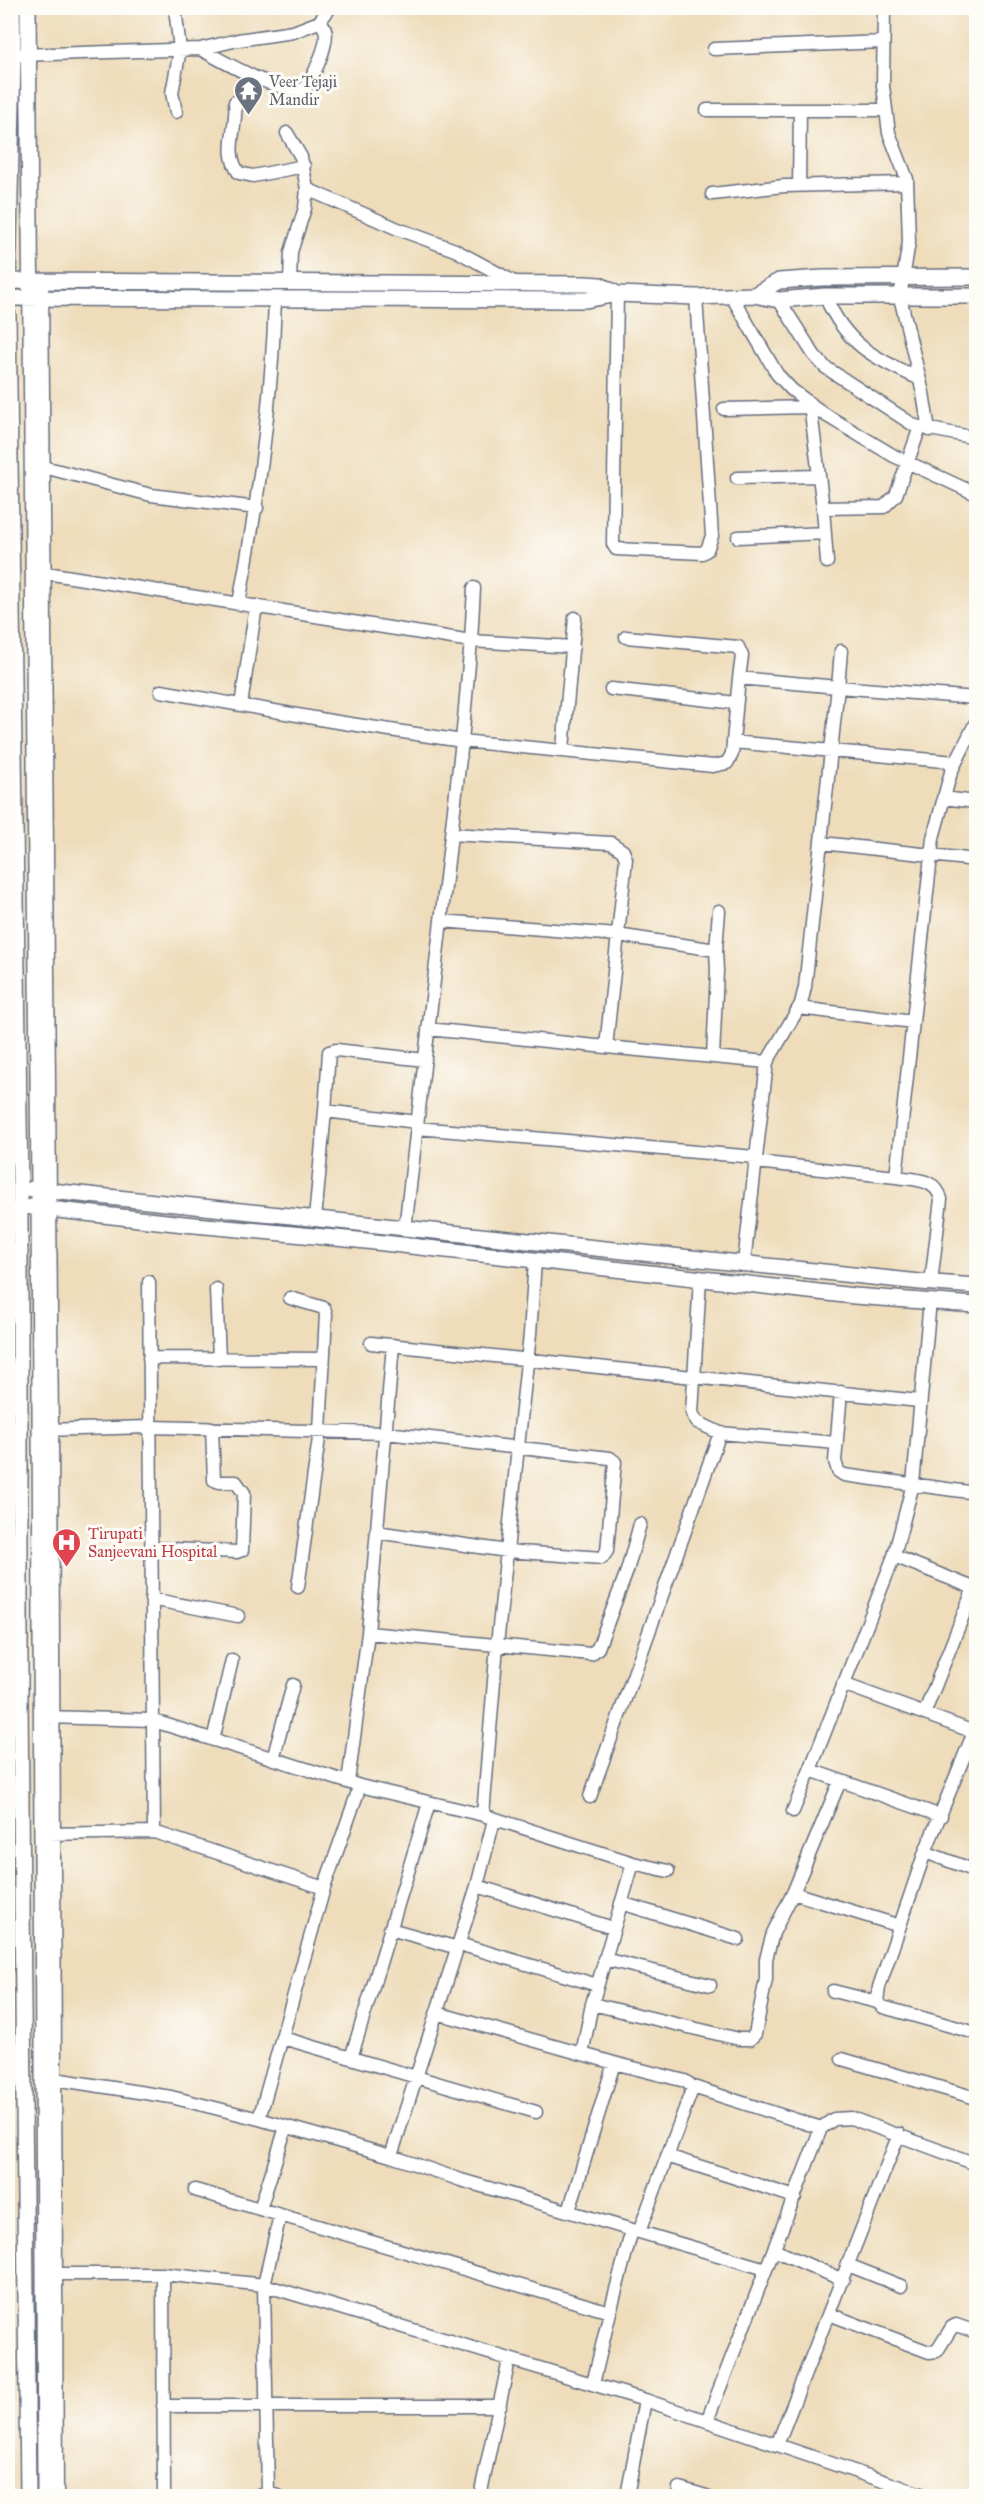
<svg xmlns="http://www.w3.org/2000/svg" width="984" height="2504" viewBox="0 0 984 2504" font-family="'IM FELL Great Primer',serif">
	<style>
		.lines { fill: none; stroke-linecap: round; stroke-linejoin: round }
		.minor-casing { stroke: #656c7e; stroke-width: 15 }
		.tertiary-casing { stroke: #656c7e; stroke-width: 18 }
		.minor { stroke: #fff; stroke-width: 12 }
		.tertiary { stroke: #fff; stroke-width: 15 }
		.labels { text-anchor: middle; stroke-width: 6; stroke-linejoin: round; paint-order: stroke }
		.worship-label { font-size: 16px; fill: #5b616d; stroke: #fdfcf7; text-anchor: start }
		.health-label { font-size: 16px; fill: #be3a42; stroke: #fdfcf7; text-anchor: start }
	</style>
	<rect width="100%" height="100%" fill="#fdfcf7"/>
	<filter id="ink" filterUnits="userSpaceOnUse"><feTurbulence type="fractalNoise" baseFrequency=".0167" numOctaves="2"/><feDisplacementMap in="SourceGraphic" scale="12" xChannelSelector="R" yChannelSelector="G"/><feConvolveMatrix kernelMatrix="1 2 1 2 8 2 1 2 1" color-interpolation-filters="sRGB"/></filter>
	<filter id="wash" filterUnits="userSpaceOnUse"><feTurbulence type="fractalNoise" baseFrequency=".008" numOctaves="4" result="noise"/><feDisplacementMap in="SourceGraphic" scale="24" xChannelSelector="R" yChannelSelector="G"/><feGaussianBlur stdDeviation="1.35" result="paint"/><feColorMatrix in="noise" values="0 0 0 0 0 0 0 0 0 0 0 0 0 0 0 0 0 1.4 0 .05"/><feComposite in="paint" operator="in"/></filter>
	<g filter="url(#wash)">
		<rect width="100%" height="100%" fill="#eedcba"/>
	</g>
	<g filter="url(#ink)">
		<g class="lines">
			<defs>
				<path id="minor" d="M175,8L180,50L172,93L176,112
					M884,8L883,86L889,133L907,179L909,242L900,297L923,393L929,430
					M200,49C229,64 270,90 304,90C312,80 330,42 325,30C324,26 322,24 319,22
					M714,49L883,42
					M21,55L200,49L238,40L293,32L319,22L330,8
					M235,102C238,128 223,151 239,173L253,176L304,166
					M707,110H886
					M287,133L301,157L307,189L305,208L291,252L290,282
					M799,186L800,110
					M307,189L398,229L455,250L516,283
					M712,194L784,186L907,183
					M42,281L52,1430L57,2496
					M617,294L613,544L616,549L702,553L707,550L712,536L696,297
					M731,295L777,374L792,390L824,414L894,456L976,494
					M825,296C845,343 873,358 918,378
					M779,300L814,355L825,367L915,426L976,438
					M810,404L823,508L827,562
					M724,409L811,407
					M44,467L151,495L257,508
					M737,478L819,476
					M823,508L884,507L896,495L920,427
					M738,537L825,533
					M40,572L471,641L474,588
					M239,603C258,500 272,404 275,299
					M626,637L738,647L742,656L739,678
					M573,647L471,641L462,741L713,766L727,763L732,754L733,742L955,762
					M611,689L736,703
					M161,691L331,721L462,741L405,1229
					M241,705L256,606
					M733,742L739,678L838,687L841,651
					M563,749L575,618
					M943,798L976,802
					M822,843L976,860
					M441,921L617,935L716,950L717,971L713,1057
					M716,950L719,911
					M799,1008L913,1022
					M428,1029L606,1047L626,859L623,851L611,843L451,834
					M606,1047L767,1062
					M325,1111L329,1052L336,1050L425,1060
					M417,1128L755,1157
					M755,1162L896,1177
					M315,1219L325,1111L417,1122
					M744,1263L767,1062L801,1004L805,987L838,687L976,698
					M700,1279L692,1413L697,1422L720,1433
					M149,1282L154,1832
					M931,1283L941,1199C936,1178 914,1180 896,1177L933,838L951,772L976,722
					M216,1289L219,1359
					M290,1298L324,1308L326,1314L320,1431L298,1587
					M930,1301L913,1484L894,1556L810,1770L941,1816
					M371,1343L919,1401
					M393,1345L368,1633L591,1654L598,1648L627,1571L640,1524
					M149,1358L323,1359
					M841,1392L835,1461L838,1471L844,1475L976,1493
					M44,1430L150,1427L386,1433L610,1458L615,1462L607,1551L602,1558L507,1551L376,1532
					M150,1548L237,1552L242,1550L244,1493L236,1482H219L214,1480L212,1428
					M894,1556L976,1589
					M151,1599L238,1616
					M843,1684L974,1732
					M924,1714L974,1588
					M46,1717L151,1720L360,1786L483,1815L633,1863L668,1871
					M976,1733L974,1732L925,1852L976,1871
					M213,1740L232,1660
					M273,1759L293,1685
					M348,1782L368,1633
					M360,1786L324,1888L259,2119L391,2156L461,2180L766,2269
					M590,1797L720,1433L837,1443
					M793,1811L810,1770
					M483,1815L497,1645L530,1334L535,1261
					M46,1834L154,1832L324,1888
					M925,1852L879,1987L877,2002L883,2007L976,2033
					M477,1886L613,1928
					M793,1893L900,1926
					M621,1903L738,1939
					M390,1929L458,1948
					M459,1944L597,1985
					M604,1959L710,1985
					M833,1991L877,2002
					M592,2004L739,2039H750L755,2034L766,1979V1959L773,1933L793,1893L840,1781
					M437,2013L614,2063L685,2081L693,2087
					M283,2038L536,2112
					M582,2054L592,2004L633,1863
					M351,2058L429,1803
					M842,2059L976,2098
					M48,2078L171,2097L259,2119
					M391,2156L477,1886L494,1820
					M667,2156L795,2197
					M195,2190L610,2312
					M260,2209L286,2127
					M569,2211L614,2063
					M639,2232L693,2087L821,2128
					M774,2250L843,2280
					M848,2265L901,2286
					M50,2274H163
					M829,2314L929,2352L937,2351L952,2327L956,2325L976,2332
					M593,2384L610,2312L632,2230
					M645,2400L927,2496
					M163,2406H500
					M707,2421L821,2128L834,2119L851,2118L976,2164
					M777,2445L899,2134
					M679,2488L706,2496
					M268,2493L264,2285L280,2215
					M164,2496L163,2274L264,2285L645,2400L627,2496
					M258,2496L268,2493L278,2496
					M480,2496L509,2360"/>
				<path id="tertiary" d="M28,8L39,1189L45,2496
					M8,281L585,284L600,285L617,294
					M8,289L13,54L12,8
					M754,295L779,281L822,278L976,277
					M8,298L586,300L617,294L696,297L754,295L779,300L825,296H976
					M8,315L20,1188V1702L28,2496
					M32,1189L920,1282L976,1286
					M31,1207L184,1224L357,1240L854,1296L976,1305"/>
			</defs>
			<use href="#minor" class="minor-casing"/>
			<use href="#tertiary" class="tertiary-casing"/>
			<use href="#minor" class="minor"/>
			<use href="#tertiary" class="tertiary"/>
		</g>
	</g>
	<defs>
		<symbol id="temple-pin" viewBox="-11 -11 22 30"><path d="M0 17L-7.5 6A9.5 9.5 0 1 1 7.5 6Z" fill="#6b7280" stroke="#fdfcf7"/><path d="M0-6L5-2H3V0L6.5 2.5H4V6H1.5V3h-3V6H-4V2.5H-6.5L-3 0V-2H-5Z" fill="#fff"/></symbol>
		<symbol id="hospital-pin" viewBox="-11 -11 22 30"><path d="M0 17L-7.5 6A9.5 9.5 0 1 1 7.5 6Z" fill="#e0444e" stroke="#fdfcf7"/><path d="M-5-5h3v3.5h4V-5h3V5h-3V1.5h-4V5h-3Z" fill="#fff"/></symbol>
	</defs>
	<g fill-rule="evenodd">
		<use href="#temple-pin" x="232" y="74" width="33" height="45"/>
		<use href="#hospital-pin" x="50" y="1526" width="33" height="45"/>
	</g>
	<g class="labels">
		<g class="worship-label">
			<text x="269" y="87">Veer Tejaji<tspan x="269" dy="18">Mandir</tspan></text>
		</g>
		<g class="health-label">
			<text x="88" y="1539">Tirupati<tspan x="88" dy="18">Sanjeevani Hospital</tspan></text>
		</g>
	</g>
	<rect width="984" height="2504" fill="none" stroke="#fdfcf7" stroke-width="30"/>
</svg>
